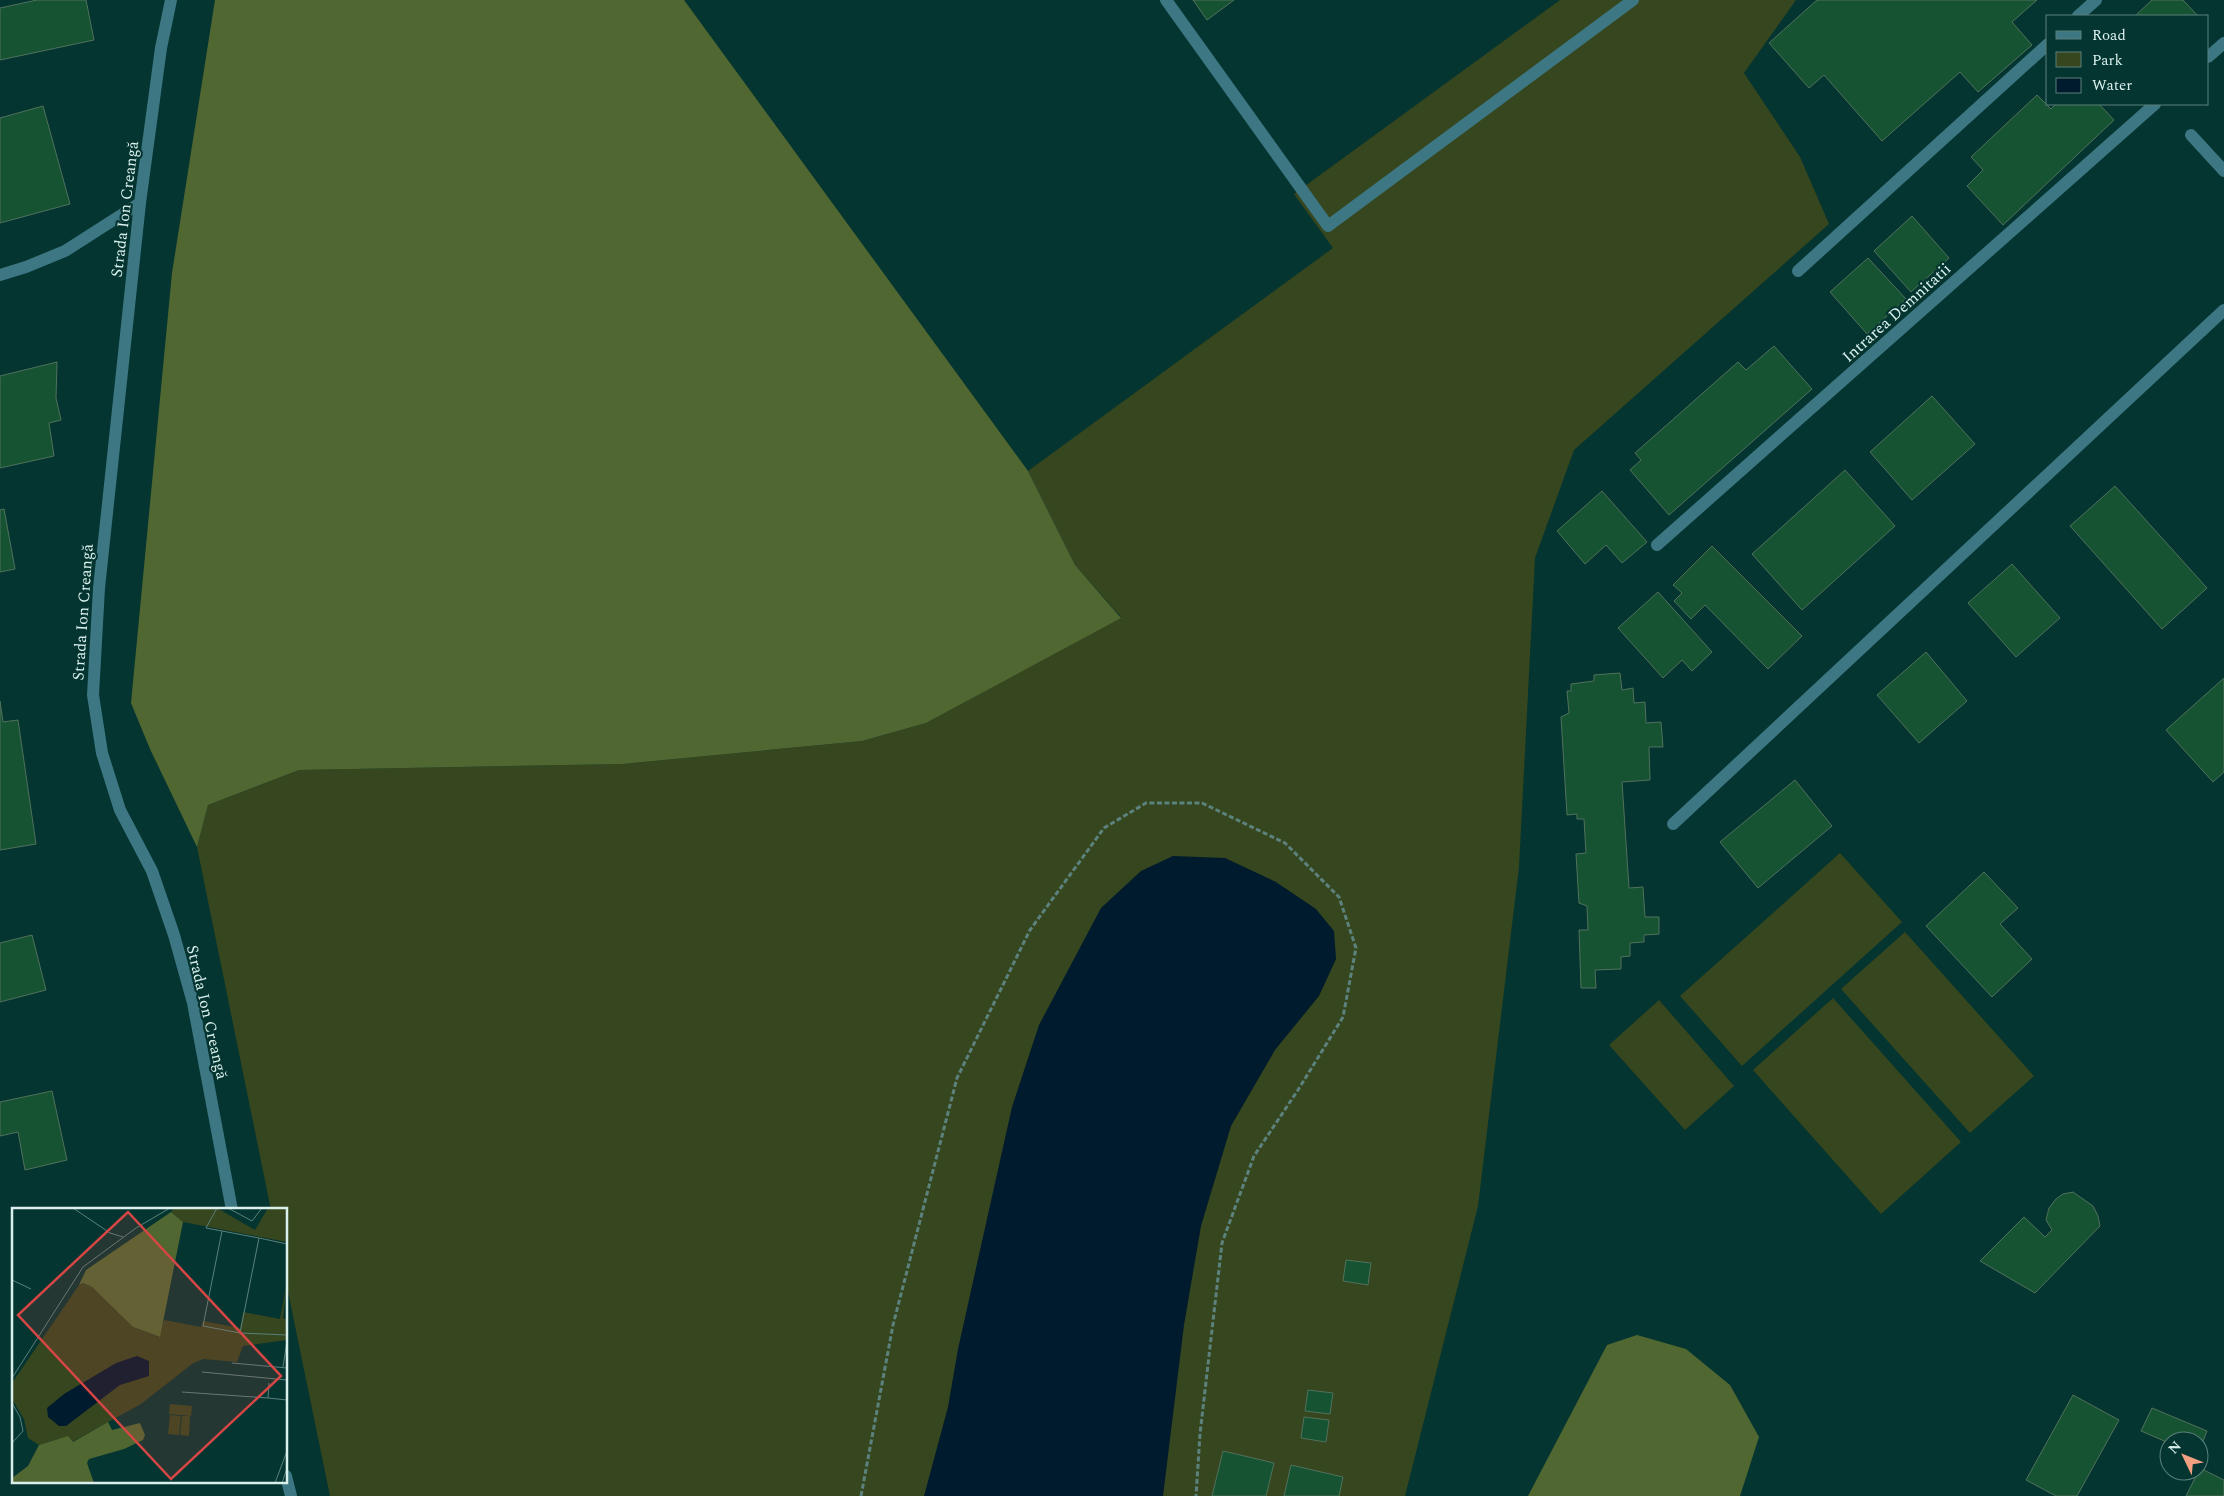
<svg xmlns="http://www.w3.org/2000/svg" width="2224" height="1496" viewBox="0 0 2224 1496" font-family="Spectral,serif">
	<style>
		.green { fill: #36461e }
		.forest { fill: #516732 }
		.water { fill: #001b2d }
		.building { fill: #165333; stroke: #51715c }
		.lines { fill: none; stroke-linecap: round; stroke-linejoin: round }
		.path { stroke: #5c827d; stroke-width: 3; stroke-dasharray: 5 2.5; stroke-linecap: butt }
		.lane { stroke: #3c7783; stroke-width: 12 }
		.street { stroke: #3c7783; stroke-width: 12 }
		.labels { text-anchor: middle; stroke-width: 4.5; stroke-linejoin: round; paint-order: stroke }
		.street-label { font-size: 16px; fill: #d9f0ec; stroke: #053530 }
		.inset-road { fill: none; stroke: #5a807b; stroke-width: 1 }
		.view { fill: #d64645; fill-opacity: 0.15; stroke: #d64645; stroke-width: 2.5 }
		.inset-edge { fill: none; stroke: #d9f0ec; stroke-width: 2.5 }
	</style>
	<rect width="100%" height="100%" fill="#053530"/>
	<path class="green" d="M1560,0H1796L1744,73L1800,157L1829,224L1574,450L1535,558L1519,867L1478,1206L1405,1496H330L286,1282V1210H271L197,847L208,805L299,770L622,764L862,741L926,723L1121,617L1075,565L1028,471L1333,248L1294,194Z
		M1840,853L1902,922L1742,1066L1680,996Z
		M1905,932L2034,1076L1970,1133L1841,989Z
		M1833,998L1961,1142L1881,1214L1753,1070Z
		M1659,1000L1734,1086L1685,1130L1609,1045Z"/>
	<path class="forest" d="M215,0H684L1028,471L1075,565L1121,618L926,723L862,741L622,764L299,770L208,805L197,847L150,749L131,703L172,273Z
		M1637,1335L1686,1349L1730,1385L1759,1437L1740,1496H1528L1607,1345Z"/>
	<path class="water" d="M1173,856L1225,858L1276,882L1316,909L1334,931L1336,959L1319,996L1275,1050L1231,1126L1201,1226L1184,1325L1163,1496H924L948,1407L958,1349L1012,1107L1039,1025L1101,908L1141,871Z"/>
	<path class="building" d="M37,0H86L94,40L0,60V8Z
		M1193,0H1234L1207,20Z
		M1817,0H2037L2012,22L2032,45L1978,92L1960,72L1882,141L1824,75L1809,88L1769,43Z
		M2152,0H2183L2198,16H2135Z
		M2037,95L2051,109L2056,104H2099L2114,120L2003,225L1967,186L1983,170L1971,157Z
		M43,106L70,204L0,223V118Z
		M1912,216L1949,258L1911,292L1874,251Z
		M1868,258L1906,299L1867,334L1830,292Z
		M1774,346L1812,389L1669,515L1630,470L1641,460L1635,453L1738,362L1746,370Z
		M57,362L56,398L61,420L49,423L54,456L0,468V376Z
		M1932,396L1975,444L1912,500L1870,452Z
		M1845,470L1895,526L1802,610L1752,554Z
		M2115,486L2207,588L2162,629L2070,526Z
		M1602,491L1647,542L1622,563L1606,545L1585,564L1557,531Z
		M4,509L15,569L0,572V510Z
		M1712,546L1802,636L1768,669L1705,605L1691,619L1674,601L1682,593L1673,585Z
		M2012,564L2060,618L2016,657L1968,603Z
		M1658,592L1712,652L1692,671L1682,660L1663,678L1618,628Z
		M1926,652L1967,701L1919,743L1877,695Z
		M1620,673L1622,690L1633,688L1634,703L1645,702L1646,723L1661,722L1663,747H1649L1650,780L1622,782L1629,888L1643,887L1645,917H1659V934L1644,935V942L1630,943V956L1621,957V969L1595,970L1596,988H1581L1579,930H1588L1587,906L1579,903L1576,854L1586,853L1584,819H1577V814L1567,815L1561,717L1569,713L1567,691H1571V684L1594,681V675Z
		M2224,678V772L2213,782L2166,730Z
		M0,701L3,722L18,720L36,844L0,850Z
		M1795,780L1832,826L1758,888L1720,842Z
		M1984,872L2018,908L2000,924L2032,959L1992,997L1926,926Z
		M32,935L46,990L0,1002V943Z
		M52,1091L67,1160L25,1170L18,1132L0,1136V1102Z
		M2073,1192L2093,1206L2098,1216L2100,1226L2035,1293L1980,1261L2024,1217L2045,1237L2052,1230L2046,1220L2049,1208L2056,1199L2063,1194Z
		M1346,1260L1371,1263L1368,1285L1343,1281Z
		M1308,1390L1333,1393L1330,1414L1305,1411Z
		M2073,1395L2119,1420L2077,1496H2056L2026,1480Z
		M2152,1408L2207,1431L2199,1451V1441H2169V1443L2141,1431Z
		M1304,1417L1329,1420L1326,1442L1301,1438Z
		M1223,1451L1274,1463L1266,1496H1212Z
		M1291,1465L1343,1477L1339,1496H1284Z
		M2200,1468L2224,1480V1496H2186Z"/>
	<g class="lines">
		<path class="path" d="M861,1496L893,1325L957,1078L1030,930L1104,828L1146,803H1202L1285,843L1339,897L1356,948L1343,1017L1298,1090L1254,1156L1222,1243L1200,1434L1196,1496"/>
		<path class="lane" d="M1166,0L1328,226L1633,0
			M2078,16L2096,0
			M2191,135L2224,171
			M1798,271L2048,44
			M1673,824L2224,310"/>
		<path class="street" d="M171,0L161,48L140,203L99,588L93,695L102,753L120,810L152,871L174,935L193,1003L232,1210
			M2208,57L2224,43
			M0,275L26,267L65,251L140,203
			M1657,545L2155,104
			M286,1476L291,1496"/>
	</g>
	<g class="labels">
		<g class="street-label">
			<text transform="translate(124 209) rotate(-83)" y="6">Strada Ion Creangă</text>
			<text transform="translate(1896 312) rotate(-42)" y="6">Intrarea Demnitatii</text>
			<text transform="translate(82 612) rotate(-86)" y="6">Strada Ion Creangă</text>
			<text transform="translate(208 1012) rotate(77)" y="6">Strada Ion Creangă</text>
		</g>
	</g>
	<g transform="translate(12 1208)">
		<rect width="275" height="275" fill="#053530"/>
		<path d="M162,0H205L243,22L256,0H275V34L171,14L159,4ZM275,74L271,110L275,112V132L231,138L225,154L191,151L180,156L129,196L60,234L46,231L27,237L16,230L12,211L0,191V175L67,77L71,75L80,79L121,119L147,129L152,112L189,119L191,113L228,120L231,104L268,111ZM158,196L180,198L179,208L157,206ZM158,207L169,208L167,227L156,226ZM170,208H178L177,228L168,227Z" fill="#36461e"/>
		<path d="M159,4L171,14L148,129L121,119L80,79L71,75L67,77L74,62ZM96,214L100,222L128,215L133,227L131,232L112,241L77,251L75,255L82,275H0V270L16,258L27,237L56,228L61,234Z" fill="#516732"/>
		<path d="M125,148L137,153V168L108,177L54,218H47L36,209L35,200L52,186L104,155Z" fill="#001b2d"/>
		<path class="inset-road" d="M61,0L98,25L111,29M205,0L194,20L247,30M216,0L240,13L250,0M210,23L191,118L228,125L275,127M0,72L19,81M228,125L247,30L275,36M220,155L275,160M271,159L275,133M190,164L275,172M0,170L71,59L124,20L158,0M257,175L256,190L275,192M170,184L256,190M0,195L8,209L11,223L0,235M263,275L275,243M270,275L275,260"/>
		<path class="view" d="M116,4L269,168L159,271L6,107Z"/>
		<rect width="275" height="275" class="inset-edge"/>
	</g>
	<rect x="2046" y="15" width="162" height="90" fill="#053530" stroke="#5a807b"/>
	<rect x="2056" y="31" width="25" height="8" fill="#3c7783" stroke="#5a807b"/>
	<text x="2092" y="40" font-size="15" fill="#d9f0ec">Road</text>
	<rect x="2056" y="52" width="25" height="15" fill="#36461e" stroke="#5a807b"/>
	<text x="2092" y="65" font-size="15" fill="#d9f0ec">Park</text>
	<rect x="2056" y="78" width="25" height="15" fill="#001b2d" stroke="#5a807b"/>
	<text x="2092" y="90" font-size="15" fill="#d9f0ec">Water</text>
	<g transform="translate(2184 1456) rotate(313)"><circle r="24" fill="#053530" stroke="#5a807b"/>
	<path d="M0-4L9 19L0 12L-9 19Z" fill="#f2a080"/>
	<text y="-8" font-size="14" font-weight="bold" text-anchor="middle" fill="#d9f0ec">N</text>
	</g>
</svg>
